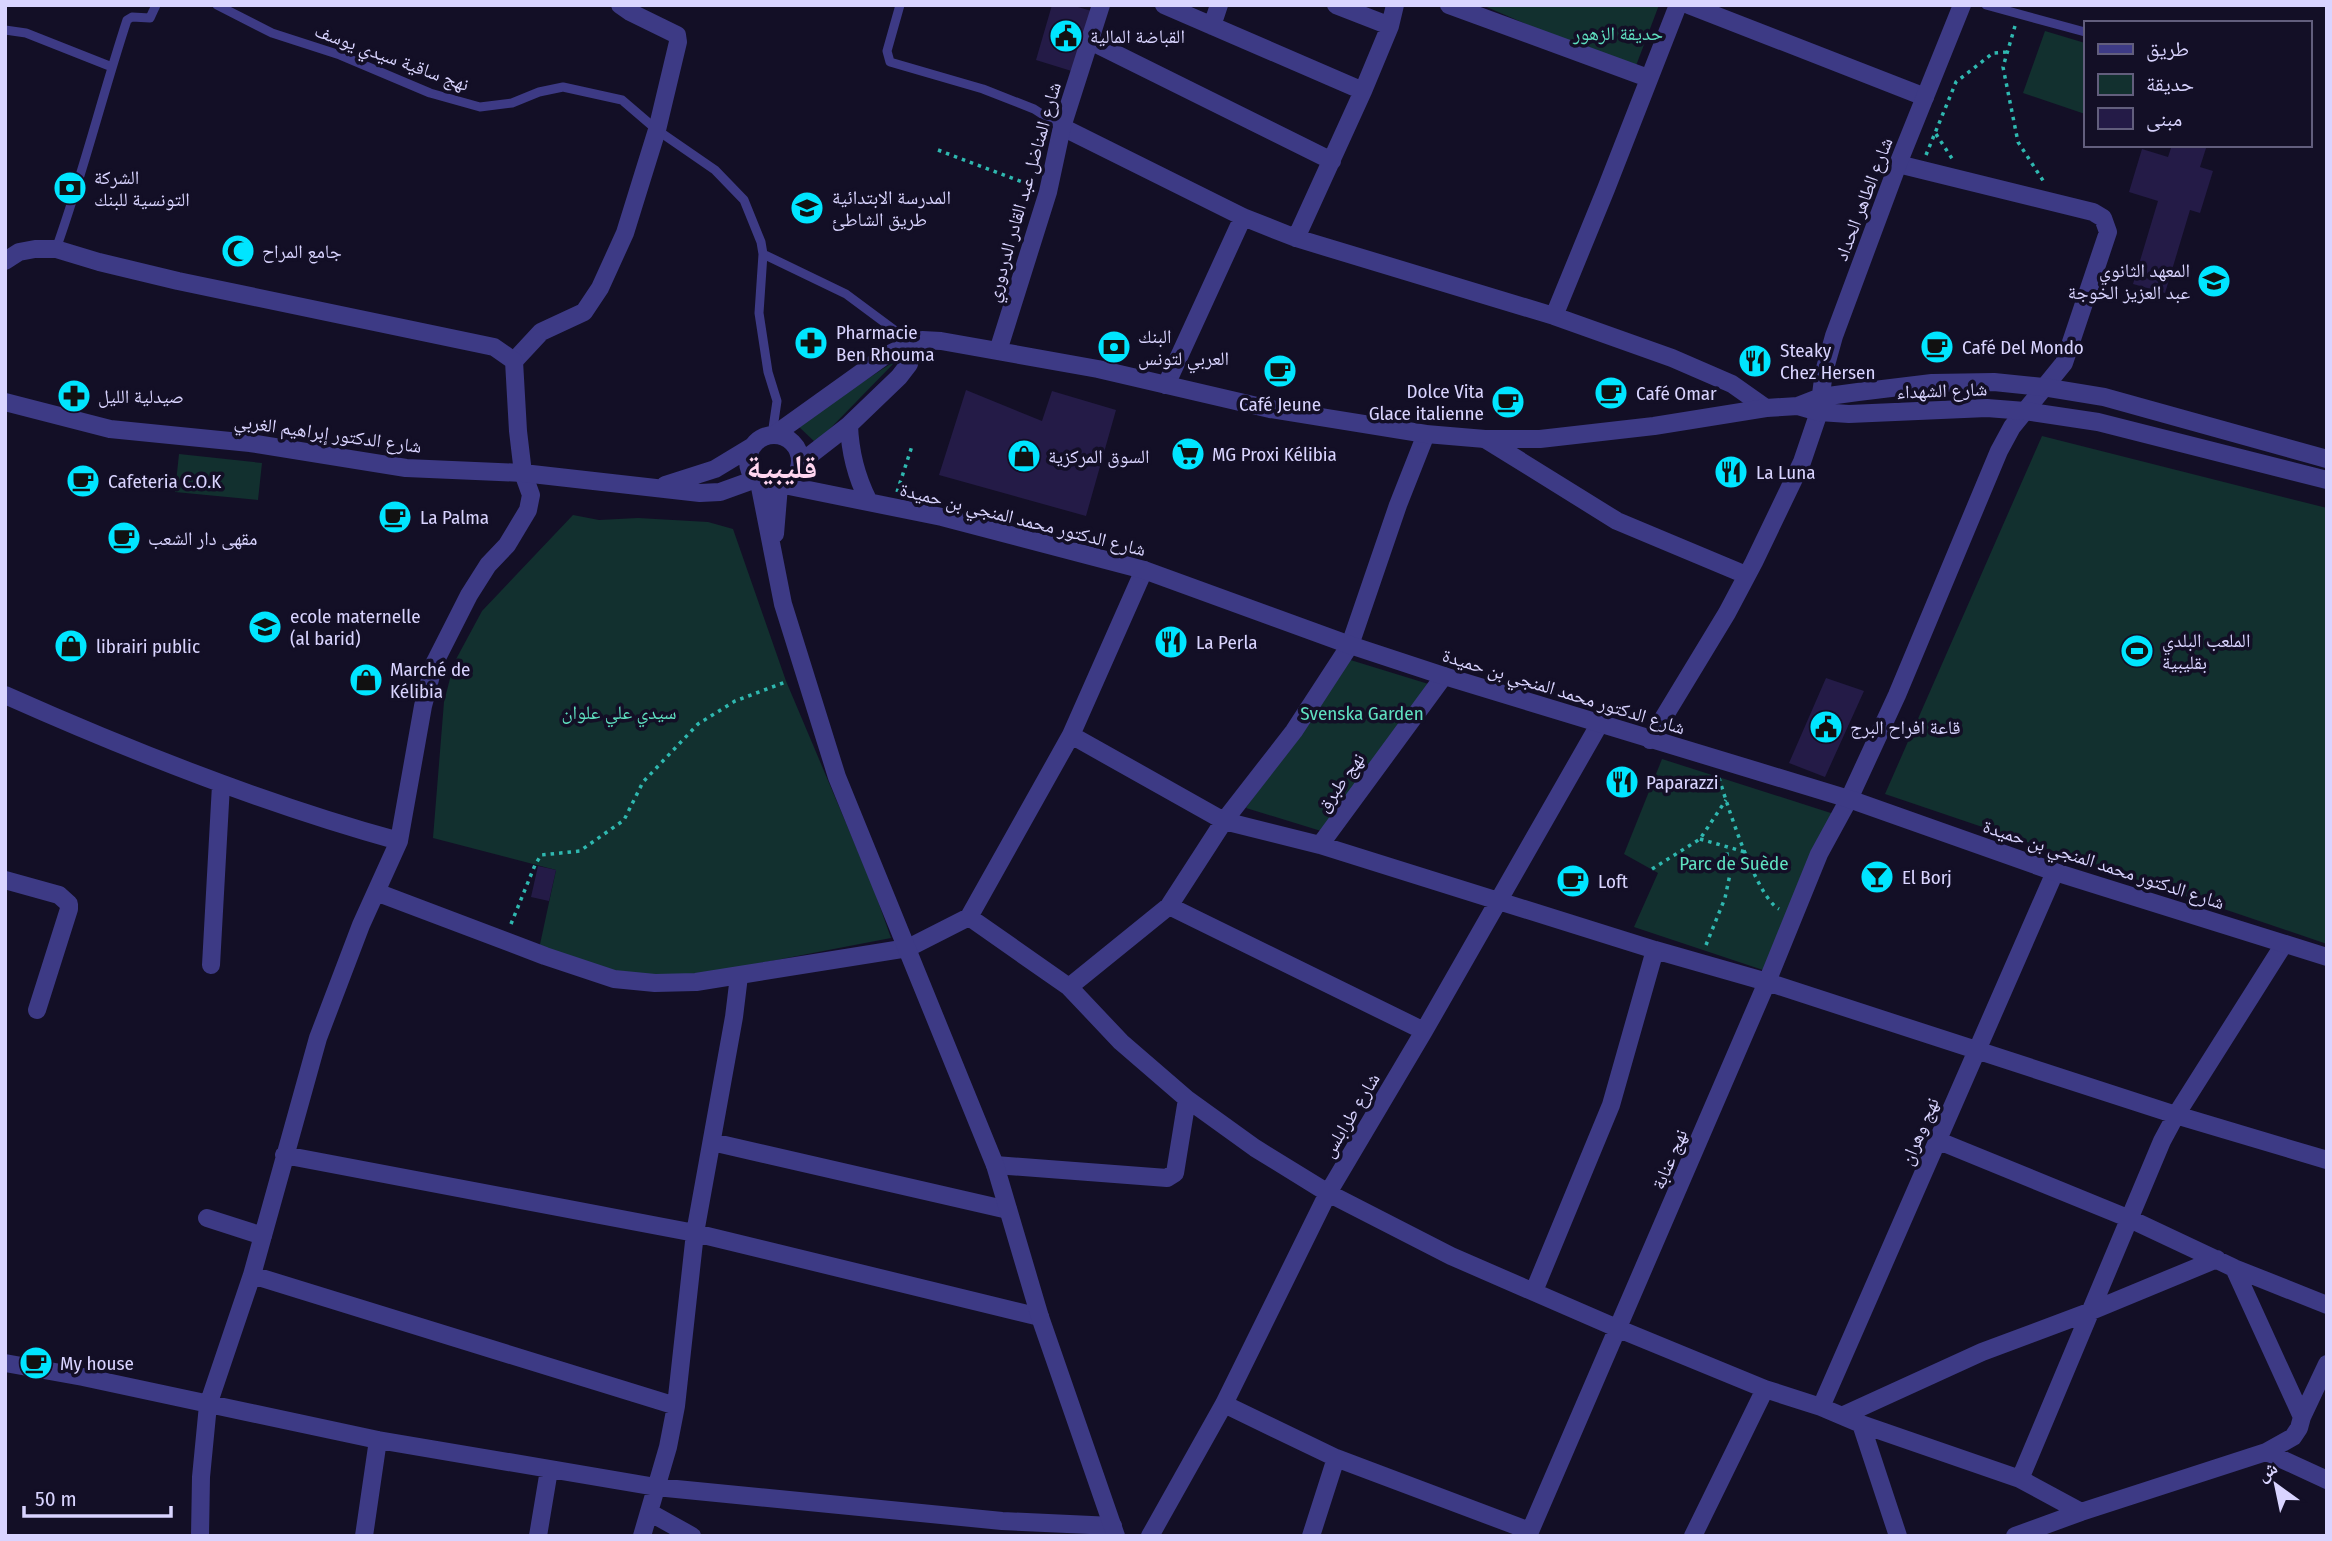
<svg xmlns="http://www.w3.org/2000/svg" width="2332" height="1541" viewBox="0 0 2332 1541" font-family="'Fira Sans Condensed','Noto Naskh Arabic',sans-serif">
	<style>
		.green { fill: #12302f }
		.building { fill: #241b47 }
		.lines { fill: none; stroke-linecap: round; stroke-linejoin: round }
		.path { stroke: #2fb8b0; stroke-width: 3.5; stroke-dasharray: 3.5 5; stroke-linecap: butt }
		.service { stroke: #3d3a85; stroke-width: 9 }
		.minor { stroke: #3d3a85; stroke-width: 18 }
		.tertiary { stroke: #3d3a85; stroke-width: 18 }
		.labels { text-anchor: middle; stroke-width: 7; stroke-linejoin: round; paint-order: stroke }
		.park-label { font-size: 19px; fill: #5fe0c0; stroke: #130f26 }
		.poi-label { font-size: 19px; fill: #d9d4ff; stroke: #130f26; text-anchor: start }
		.street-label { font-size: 19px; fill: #d9d4ff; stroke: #130f26 }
		.town-label { font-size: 33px; font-weight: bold; fill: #ffd6f0; stroke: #130f26 }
	</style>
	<rect width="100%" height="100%" fill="#130f26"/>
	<path class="green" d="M1482,5H1659L1634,71Z
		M2045,31L2085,43V114L2023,93Z
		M898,359L816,443L797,425Z
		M2042,436L2327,508V944L1885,794Z
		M179,454L262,463L258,500L175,492Z
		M573,515L599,520L638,518L708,522L733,529L786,681L873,887L891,938L666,981L623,974L539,949L556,870L433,838L444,702L454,663L482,611Z
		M1344,658L1435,686L1334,835L1246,808Z
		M1662,759L1837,815L1772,973L1634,927L1658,873L1624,854Z"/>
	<path class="building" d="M1052,5H1071L1095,12L1078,73L1036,60Z
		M2172,145H2207L2200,167L2213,171L2200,213L2190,210L2165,293L2133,284L2158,201L2129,192L2142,149L2168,157Z
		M966,390L1042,421L1052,391L1116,410L1086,516L939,475Z
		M1826,678L1864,691L1825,777L1789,763Z
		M538,866L556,870L549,901L531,897Z"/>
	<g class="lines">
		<path class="path" d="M2015,26L2003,67L2018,142L2044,182
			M1936,134L1953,160
			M938,150L1033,186
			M1926,155L1956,82L1993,53L2007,52
			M897,492L912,446
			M1719,778C1727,804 1756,897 1779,909
			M1700,839L1745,852
			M1652,869L1700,839L1726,800
			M511,924L535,865L541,855L580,851L624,820L643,782L698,724L735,701L788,681
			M1706,945L1725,898L1730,874L1726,847"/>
		<path class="service" d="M217,5L272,33L340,55L430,93L480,107L512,103L539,92L563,87L622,100L657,130L715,170L744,200L761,242L763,254L759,313L768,372L777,401L772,435
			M900,5L887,51L890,62L983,89L1034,109L1062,127
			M1986,5L2085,32
			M5,30L26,33L112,67
			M56,249C83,174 102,96 127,20L132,17L150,18L156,5
			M763,254L846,294L912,343"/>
		<path class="minor" d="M1164,5L1363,91
			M1336,5L1390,26
			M1449,5L1648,78
			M1689,5L1925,97
			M1212,26L1219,5
			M1090,41L1332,161
			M1062,127L1243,217L1296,238L1554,316L1672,358L1732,384L1766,408
			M1296,238L1363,91L1390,26L1395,5
			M1554,316L1606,189L1678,5
			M514,361L541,332L584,312L600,288L625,233L657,130L678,42L677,35L630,12L620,5
			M1166,385L1243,217
			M1485,439L1617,521L1746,575
			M5,695C133,752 264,804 399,841
			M1071,735L1224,821L1320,845L1655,950L1767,982L2176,1115L2327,1160
			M1650,740L1727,613L1754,562L1802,462L1819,412
			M1320,845L1444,676
			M5,880L59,895L69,904V909L37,1010
			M376,892L545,956L614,979L655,983L696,982L908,948L969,917L1071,735L1144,570
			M1169,906L1424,1031
			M969,917L1069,987L1121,1042L1187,1099L1255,1148L1328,1193L1451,1256L1619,1329L1765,1389L1821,1407L1861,1424L2020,1479L2081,1512L2266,1452L2293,1437L2299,1428L2302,1417L2327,1364
			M211,965L221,785
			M1069,987L1169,906L1224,821L1294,731L1350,645L1398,505L1426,434
			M1939,1141L2130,1219L2234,1268L2327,1305
			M712,1142L1008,1210
			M284,1155L695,1233L1040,1317
			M995,1165L1167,1178L1175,1173L1187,1099
			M207,1218L263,1236
			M2234,1268L2302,1417
			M252,1275L676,1406
			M1534,1291L1611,1105L1655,950
			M5,1363L83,1377L378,1440L656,1487L1002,1521L1113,1526
			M1224,1404L1336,1458L1530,1531
			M1821,1407L2055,872
			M1844,1415L1982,1352L2089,1312L2217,1259
			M1861,1424L1898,1536
			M2266,1452L2327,1480
			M2020,1479L2162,1141L2176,1115L2284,944
			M649,1512L692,1536
			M200,1536L201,1477L208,1405L252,1275L318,1038L361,925L399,841L423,706L434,664L469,595L488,565L507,545L528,510L531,495L523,473
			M364,1536L378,1440
			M538,1536L549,1470
			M642,1536L668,1447L676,1406L695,1233L734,1017L739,976
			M1150,1536L1224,1404L1328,1193L1424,1031L1600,723
			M1311,1536L1336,1458
			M1528,1536L1767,982L1819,854L1849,799L1897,695L1999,451L2012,427L2064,363L2108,232L2103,218L2093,212L1898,164
			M1693,1536L1765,1389
			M2015,1536L2081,1512"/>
		<path class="tertiary" d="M5,261L19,252L35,249H56L99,262L178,281L494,347L514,361L518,431L523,473
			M998,351L1048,192L1062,127L1101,5
			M5,402L110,429L250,443L406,468L523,473L700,493L720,492L756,479
			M1798,406L1819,412L1849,414L1987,408L2025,411L2098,422L2327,480
			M1819,409L1824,372L1834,336L1898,164L1962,5
			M849,425C850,453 856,476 868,500
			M774,435L883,357L912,343L922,340L941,341L1098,369L1270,409L1426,434L1485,439H1540L1654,426L1766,408L1798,406L1821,397L1858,392L1932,383L1994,382L2043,387L2104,397L2327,459
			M748 461a26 26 0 1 1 52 0a26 26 0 1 1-52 0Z
			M800,463L849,425L899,377L909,364L912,343
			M759,482L783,604L837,777L995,1165L1040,1317L1116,1536
			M665,485L715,469L753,446
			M784,485L942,517L1144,570L1350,645L1444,676L1849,799L2055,872L2327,957
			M775,534L779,486"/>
	</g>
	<defs>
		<symbol id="civic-disc" viewBox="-11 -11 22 22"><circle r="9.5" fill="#00e5ff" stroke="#130f26"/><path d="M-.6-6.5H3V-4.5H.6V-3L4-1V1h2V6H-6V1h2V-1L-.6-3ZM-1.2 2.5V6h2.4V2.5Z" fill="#111"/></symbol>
		<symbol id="bank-disc" viewBox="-11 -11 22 22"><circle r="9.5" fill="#00e5ff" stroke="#130f26"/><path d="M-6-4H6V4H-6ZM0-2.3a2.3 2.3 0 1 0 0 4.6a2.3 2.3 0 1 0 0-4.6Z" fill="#111"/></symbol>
		<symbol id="school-disc" viewBox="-11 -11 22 22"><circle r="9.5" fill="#00e5ff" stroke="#130f26"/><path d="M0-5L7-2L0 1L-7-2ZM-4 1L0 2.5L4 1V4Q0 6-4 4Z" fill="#111"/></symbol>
		<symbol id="mosque-disc" viewBox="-11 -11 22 22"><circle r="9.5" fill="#00e5ff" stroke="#130f26"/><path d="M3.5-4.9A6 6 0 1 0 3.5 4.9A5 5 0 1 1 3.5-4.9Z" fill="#111"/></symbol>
		<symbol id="pharmacy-disc" viewBox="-11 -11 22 22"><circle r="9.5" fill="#00e5ff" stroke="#130f26"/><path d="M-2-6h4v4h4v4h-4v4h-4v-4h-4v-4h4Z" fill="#111"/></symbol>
		<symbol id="cafe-disc" viewBox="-11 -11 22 22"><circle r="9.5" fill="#00e5ff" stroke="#130f26"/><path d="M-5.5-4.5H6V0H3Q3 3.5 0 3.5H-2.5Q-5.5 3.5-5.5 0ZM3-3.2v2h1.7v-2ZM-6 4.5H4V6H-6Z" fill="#111"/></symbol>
		<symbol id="restaurant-disc" viewBox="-11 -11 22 22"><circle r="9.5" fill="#00e5ff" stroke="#130f26"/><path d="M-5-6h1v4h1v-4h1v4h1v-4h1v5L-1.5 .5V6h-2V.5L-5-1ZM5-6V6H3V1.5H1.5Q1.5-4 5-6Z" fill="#111"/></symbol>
		<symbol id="supermarket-disc" viewBox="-11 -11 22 22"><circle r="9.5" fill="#00e5ff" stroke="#130f26"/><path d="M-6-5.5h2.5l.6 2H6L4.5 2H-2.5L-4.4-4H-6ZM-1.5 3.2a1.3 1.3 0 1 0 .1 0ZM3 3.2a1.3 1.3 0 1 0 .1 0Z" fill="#111"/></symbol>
		<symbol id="shop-disc" viewBox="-11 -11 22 22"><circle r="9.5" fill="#00e5ff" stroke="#130f26"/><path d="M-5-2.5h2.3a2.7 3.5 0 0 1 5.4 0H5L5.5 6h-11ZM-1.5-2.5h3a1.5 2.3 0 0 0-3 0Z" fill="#111"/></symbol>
		<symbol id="stadium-disc" viewBox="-11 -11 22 22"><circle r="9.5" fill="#00e5ff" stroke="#130f26"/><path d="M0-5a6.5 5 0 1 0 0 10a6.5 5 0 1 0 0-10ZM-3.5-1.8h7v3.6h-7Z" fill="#111"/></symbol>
		<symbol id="bar-disc" viewBox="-11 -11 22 22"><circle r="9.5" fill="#00e5ff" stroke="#130f26"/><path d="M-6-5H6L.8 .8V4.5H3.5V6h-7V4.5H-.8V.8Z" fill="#111"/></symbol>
	</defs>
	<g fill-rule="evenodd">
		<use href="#civic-disc" x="1047" y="17" width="38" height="38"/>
		<use href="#bank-disc" x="51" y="169" width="38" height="38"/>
		<use href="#school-disc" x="788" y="189" width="38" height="38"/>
		<use href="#mosque-disc" x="219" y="232" width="38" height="38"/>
		<use href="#school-disc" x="2195" y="262" width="38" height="38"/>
		<use href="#pharmacy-disc" x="792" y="324" width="38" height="38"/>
		<use href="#bank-disc" x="1095" y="328" width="38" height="38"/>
		<use href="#cafe-disc" x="1918" y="328" width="38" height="38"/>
		<use href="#restaurant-disc" x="1736" y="342" width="38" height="38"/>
		<use href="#cafe-disc" x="1261" y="352" width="38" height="38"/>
		<use href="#cafe-disc" x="1592" y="374" width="38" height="38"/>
		<use href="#pharmacy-disc" x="55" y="377" width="38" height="38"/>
		<use href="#cafe-disc" x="1489" y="383" width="38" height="38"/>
		<use href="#supermarket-disc" x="1169" y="435" width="38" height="38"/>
		<use href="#shop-disc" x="1005" y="437" width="38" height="38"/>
		<use href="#restaurant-disc" x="1712" y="453" width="38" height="38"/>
		<use href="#cafe-disc" x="64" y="462" width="38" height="38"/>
		<use href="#cafe-disc" x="376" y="498" width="38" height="38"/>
		<use href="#cafe-disc" x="105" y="519" width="38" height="38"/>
		<use href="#school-disc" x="246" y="608" width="38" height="38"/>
		<use href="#restaurant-disc" x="1152" y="623" width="38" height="38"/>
		<use href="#shop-disc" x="52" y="627" width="38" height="38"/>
		<use href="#stadium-disc" x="2118" y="632" width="38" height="38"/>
		<use href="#shop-disc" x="347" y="661" width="38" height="38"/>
		<use href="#civic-disc" x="1807" y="708" width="38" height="38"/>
		<use href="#restaurant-disc" x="1603" y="763" width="38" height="38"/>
		<use href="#bar-disc" x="1858" y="858" width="38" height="38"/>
		<use href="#cafe-disc" x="1554" y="862" width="38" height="38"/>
		<use href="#cafe-disc" x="17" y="1344" width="38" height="38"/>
	</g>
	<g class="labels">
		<g class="park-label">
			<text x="1618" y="40">حديقة الزهور</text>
			<text x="619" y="719">سيدي علي علوان</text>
			<text x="1362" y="720">Svenska Garden</text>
			<text x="1734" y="870">Parc de Suède</text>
		</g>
		<g class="poi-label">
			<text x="1090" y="43">القباضة المالية</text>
			<text x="94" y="184">الشركة<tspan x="94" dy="22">التونسية للبنك</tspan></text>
			<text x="832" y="204">المدرسة الابتدائية<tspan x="832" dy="22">طريق الشاطئ</tspan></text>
			<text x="262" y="258">جامع المراح</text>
			<text x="2190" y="277" text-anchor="end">المعهد الثانوي<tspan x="2190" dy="22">عبد العزيز الخوجة</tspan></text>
			<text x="836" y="339">Pharmacie<tspan x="836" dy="22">Ben Rhouma</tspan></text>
			<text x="1138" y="343">البنك<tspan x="1138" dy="22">العربي لتونس</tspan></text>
			<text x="1962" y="354">Café Del Mondo</text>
			<text x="1780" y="357">Steaky<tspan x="1780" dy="22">Chez Hersen</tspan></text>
			<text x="1484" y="398" text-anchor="end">Dolce Vita<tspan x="1484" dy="22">Glace italienne</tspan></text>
			<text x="1636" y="400">Café Omar</text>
			<text x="98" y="403">صيدلية الليل</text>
			<text x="1280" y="411" text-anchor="middle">Café Jeune</text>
			<text x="1212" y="461">MG Proxi Kélibia</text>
			<text x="1048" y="463">السوق المركزية</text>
			<text x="1756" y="479">La Luna</text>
			<text x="108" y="488">Cafeteria C.O.K</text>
			<text x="420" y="524">La Palma</text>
			<text x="148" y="545">مقهى دار الشعب</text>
			<text x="290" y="623">ecole maternelle<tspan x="290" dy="22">(al barid)</tspan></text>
			<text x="2162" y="647">الملعب البلدي<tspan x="2162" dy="22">بقليبية</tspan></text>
			<text x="1196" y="649">La Perla</text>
			<text x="96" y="653">librairi public</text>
			<text x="390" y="676">Marché de<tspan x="390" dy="22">Kélibia</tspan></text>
			<text x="1850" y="734">قاعة افراح البرج</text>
			<text x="1646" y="789">Paparazzi</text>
			<text x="1902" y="884">El Borj</text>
			<text x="1598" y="888">Loft</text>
			<text x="60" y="1370">My house</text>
		</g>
		<g class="street-label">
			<text transform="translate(392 57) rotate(20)" y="7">نهج ساقية سيدي يوسف</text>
			<text transform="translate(1023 192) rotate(-74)" y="7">شارع المناضل عبد القادر الدردوري</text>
			<text transform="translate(1863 199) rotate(-69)" y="7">شارع الطاهر الحداد</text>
			<text transform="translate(1942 390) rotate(-2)" y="7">شارع الشهداء</text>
			<text transform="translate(328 433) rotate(8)" y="7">شارع الدكتور إبراهيم الغربي</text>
			<text transform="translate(1023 519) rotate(14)" y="7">شارع الدكتور محمد المنجي بن حميدة</text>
			<text transform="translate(1564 691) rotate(17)" y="7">شارع الدكتور محمد المنجي بن حميدة</text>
			<text transform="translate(1340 782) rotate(-54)" y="7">نهج طبرق</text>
			<text transform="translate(2104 864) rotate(18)" y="7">شارع الدكتور محمد المنجي بن حميدة</text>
			<text transform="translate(1350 1115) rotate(-59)" y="7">شارع طرابلس</text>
			<text transform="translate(1919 1131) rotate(-67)" y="7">نهج وهران</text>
			<text transform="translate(1669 1159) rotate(-67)" y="7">نهج عنابة</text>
		</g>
		<g class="town-label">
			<text x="782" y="478">قليبية</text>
		</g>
	</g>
	<rect width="2332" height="1541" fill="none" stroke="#d9d4ff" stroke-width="14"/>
	<rect x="2084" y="21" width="228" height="126" fill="#130f26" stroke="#625e7d" stroke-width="2"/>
	<rect x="2098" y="44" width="35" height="10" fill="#3d3a85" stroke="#625e7d" stroke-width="2"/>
	<text x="2146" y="56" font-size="21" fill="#d9d4ff">طريق</text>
	<rect x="2098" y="74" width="35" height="21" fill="#12302f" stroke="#625e7d" stroke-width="2"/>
	<text x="2146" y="91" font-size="21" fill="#d9d4ff">حديقة</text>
	<rect x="2098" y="108" width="35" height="21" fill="#241b47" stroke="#625e7d" stroke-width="2"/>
	<text x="2146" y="126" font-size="21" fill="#d9d4ff">مبنى</text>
	<g transform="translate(2276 1485) rotate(327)" stroke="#130f26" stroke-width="5" paint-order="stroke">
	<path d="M0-5L12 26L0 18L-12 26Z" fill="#d9d4ff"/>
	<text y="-10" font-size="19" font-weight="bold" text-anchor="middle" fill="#d9d4ff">ش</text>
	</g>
	<path d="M24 1506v10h147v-10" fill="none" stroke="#d9d4ff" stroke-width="3.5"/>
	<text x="35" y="1506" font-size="21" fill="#d9d4ff" stroke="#130f26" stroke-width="5" paint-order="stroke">50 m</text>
</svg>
